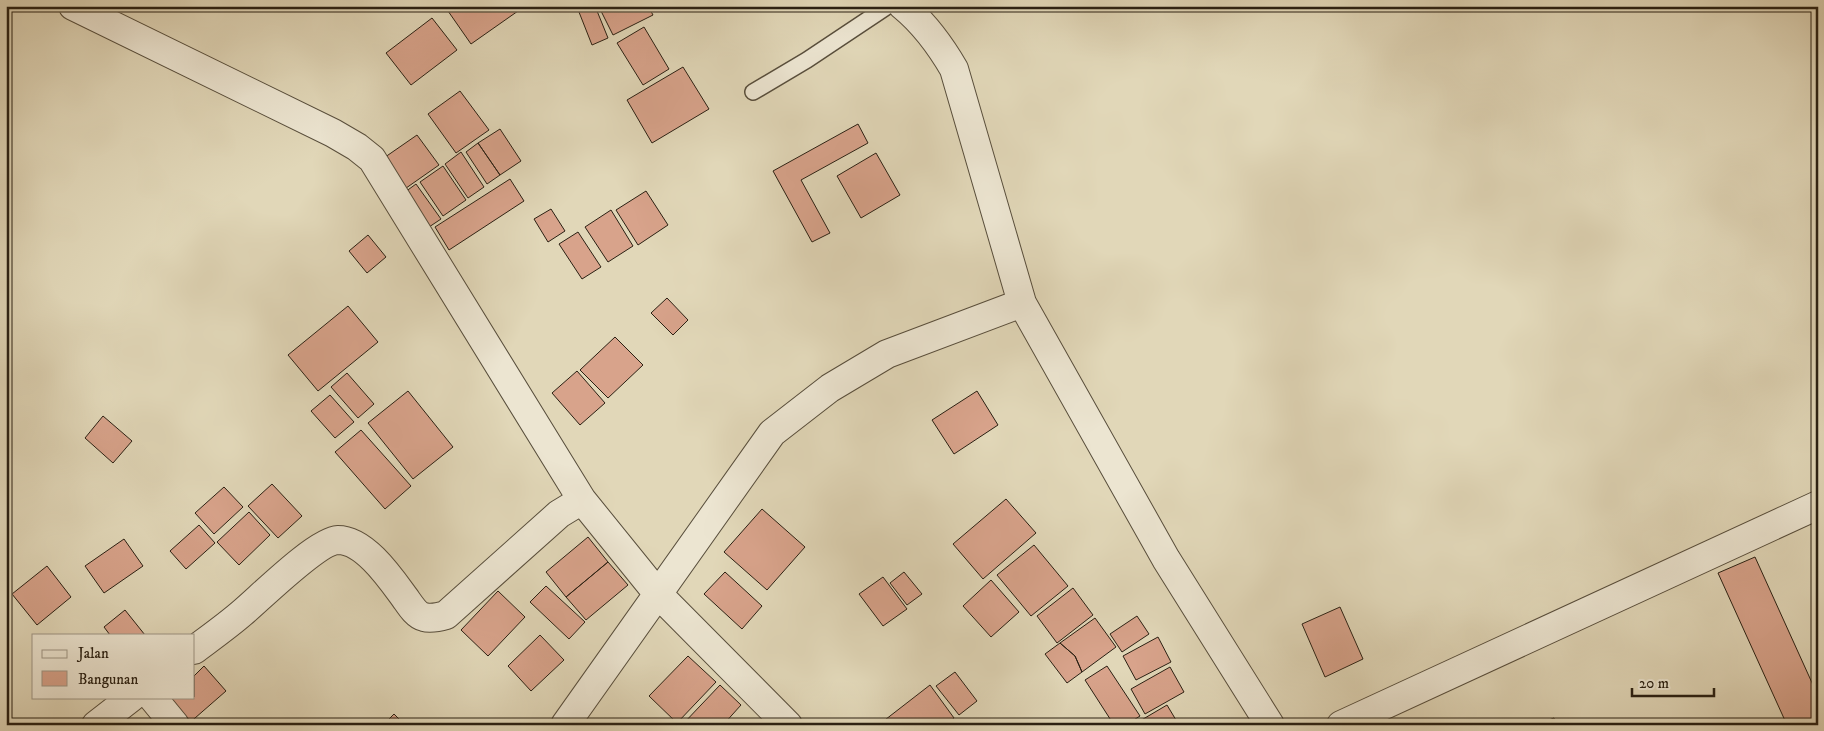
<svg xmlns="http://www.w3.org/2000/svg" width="1824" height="731" viewBox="0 0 1824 731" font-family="'IM FELL DW Pica',serif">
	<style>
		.building { fill: #d8a38b; stroke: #2a2013 }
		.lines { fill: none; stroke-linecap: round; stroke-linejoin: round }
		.service-casing { stroke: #584e3c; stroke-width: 18 }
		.minor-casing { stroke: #584e3c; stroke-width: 30 }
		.service { stroke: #ece5d1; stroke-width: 15 }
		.minor { stroke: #ece5d1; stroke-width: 28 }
	</style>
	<rect width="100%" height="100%" fill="#e1d7b8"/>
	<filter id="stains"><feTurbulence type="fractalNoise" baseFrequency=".004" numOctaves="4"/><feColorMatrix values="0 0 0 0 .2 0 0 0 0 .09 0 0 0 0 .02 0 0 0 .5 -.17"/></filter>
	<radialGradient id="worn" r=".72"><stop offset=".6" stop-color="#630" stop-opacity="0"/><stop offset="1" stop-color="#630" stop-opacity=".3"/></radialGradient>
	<path class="building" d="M454,6H514L518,11L471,44L448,11Z
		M595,6L608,38L592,45L577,7Z
		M601,6H648L653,15L613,35L599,7Z
		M432,18L457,50L411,85L386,53Z
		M644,27L669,69L643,85L617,43Z
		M683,67L709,109L652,143L627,100Z
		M460,91L489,130L456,153L428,114Z
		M858,124L868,143L801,180L830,233L812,242L773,171Z
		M500,129L521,161L500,175L478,143Z
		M417,135L439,165L399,193L378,162Z
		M478,143L500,175L487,184L466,152Z
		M461,152L484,187L468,198L445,164Z
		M876,153L900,195L861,218L837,176Z
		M443,166L466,200L443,216L420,182Z
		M510,179L524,201L449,250L435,227Z
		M416,184L441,219L426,229L401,195Z
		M646,191L668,225L638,245L616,210Z
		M551,209L565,231L548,242L534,219Z
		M611,210L633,246L608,262L585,227Z
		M578,232L601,267L582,279L559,244Z
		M368,235L386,257L367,273L349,251Z
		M667,298L688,320L673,335L651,313Z
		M348,306L378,342L318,391L288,355Z
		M615,337L643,365L608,398L580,370Z
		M577,371L605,403L580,425L552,393Z
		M347,373L374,404L358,418L331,387Z
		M408,391L453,447L413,479L368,423Z
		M977,391L998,425L954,454L932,420Z
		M330,395L354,422L335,438L311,411Z
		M103,416L132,441L113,463L85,438Z
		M361,430L411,486L385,509L335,452Z
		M272,484L302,516L278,538L248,506Z
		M224,487L243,507L214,534L195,513Z
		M1006,499L1036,533L983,579L953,544Z
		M762,509L805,547L767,590L724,552Z
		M249,512L270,535L239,565L217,542Z
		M199,525L215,543L186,569L170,551Z
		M588,537L608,562L566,597L546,572Z
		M124,539L143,566L104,593L85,566Z
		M1034,545L1068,586L1031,616L997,575Z
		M1755,557L1818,696V725H1787L1718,573Z
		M608,562L628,585L586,620L566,597Z
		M47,566L71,597L37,625L12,594Z
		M725,572L762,606L742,629L704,594Z
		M904,572L922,594L907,605L890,583Z
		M883,577L907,609L883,626L859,594Z
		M991,580L1019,612L991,637L963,606Z
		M546,586L585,622L569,639L530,602Z
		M1073,588L1093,615L1057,643L1037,616Z
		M498,591L525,617L488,656L461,630Z
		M1340,607L1363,659L1325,677L1302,624Z
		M125,610L145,635H110L104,627Z
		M1137,616L1149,634L1122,652L1110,634Z
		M1095,618L1116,647L1082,672L1075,656L1060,643Z
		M540,635L564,660L531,691L508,666Z
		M1158,637L1171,662L1136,680L1123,656Z
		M1060,643L1075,656L1082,672L1067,683L1045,654Z
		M688,656L716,682L677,723L649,696Z
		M204,666L226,691L187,725L169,697H194V676Z
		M1107,666L1140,716L1126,725H1114L1085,680Z
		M1170,667L1184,692L1145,714L1131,689Z
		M955,672L977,701L959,715L936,686Z
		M720,685L741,705L723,725H682Z
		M930,685L954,718L946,725H883L881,723Z
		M1167,705L1179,725H1133Z
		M394,714L405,725H383Z
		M1554,718L1557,725H1536Z"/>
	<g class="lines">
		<defs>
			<path id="service" d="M753,92L807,60L888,6"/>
			<path id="minor" d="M73,6L333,133L357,147L372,159L582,500L658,594L788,725
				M903,6C925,24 940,45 954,69L1022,303L1166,559L1270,725
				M194,650C210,638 227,626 242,613C261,597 317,541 338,540C365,540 391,579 405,598C410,605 416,615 424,617C431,619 439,617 446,615L559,514L582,500
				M152,697L175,725
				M96,725L132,697
				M565,725L772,433L830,388L887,354L1022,303
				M1341,725L1818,505"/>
		</defs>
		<use href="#service" class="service-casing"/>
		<use href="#minor" class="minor-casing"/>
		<use href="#service" class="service"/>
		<use href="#minor" class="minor"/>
	</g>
	<rect width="1824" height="731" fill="none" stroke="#e1d7b8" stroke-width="25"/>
	<rect x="8" y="8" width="1809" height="716" fill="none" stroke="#2a2013" stroke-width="2.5"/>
	<rect x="12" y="12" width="1799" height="706" fill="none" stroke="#2a2013"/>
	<rect x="32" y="634" width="162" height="65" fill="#ece5d1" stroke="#9e9685"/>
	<rect x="42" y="650" width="25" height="8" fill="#ece5d1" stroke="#9e9685"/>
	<text x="78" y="658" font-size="15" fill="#2a2013">Jalan</text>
	<rect x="42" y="671" width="25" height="15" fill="#d8a38b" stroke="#9e9685"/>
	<text x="78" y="684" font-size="15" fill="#2a2013">Bangunan</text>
	<path d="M1632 688v8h82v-8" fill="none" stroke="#2a2013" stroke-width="2.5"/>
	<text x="1639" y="688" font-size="15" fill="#2a2013" stroke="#ece5d1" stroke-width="4" paint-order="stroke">20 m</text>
	<rect width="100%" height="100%" filter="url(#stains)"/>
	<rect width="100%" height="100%" fill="url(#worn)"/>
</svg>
